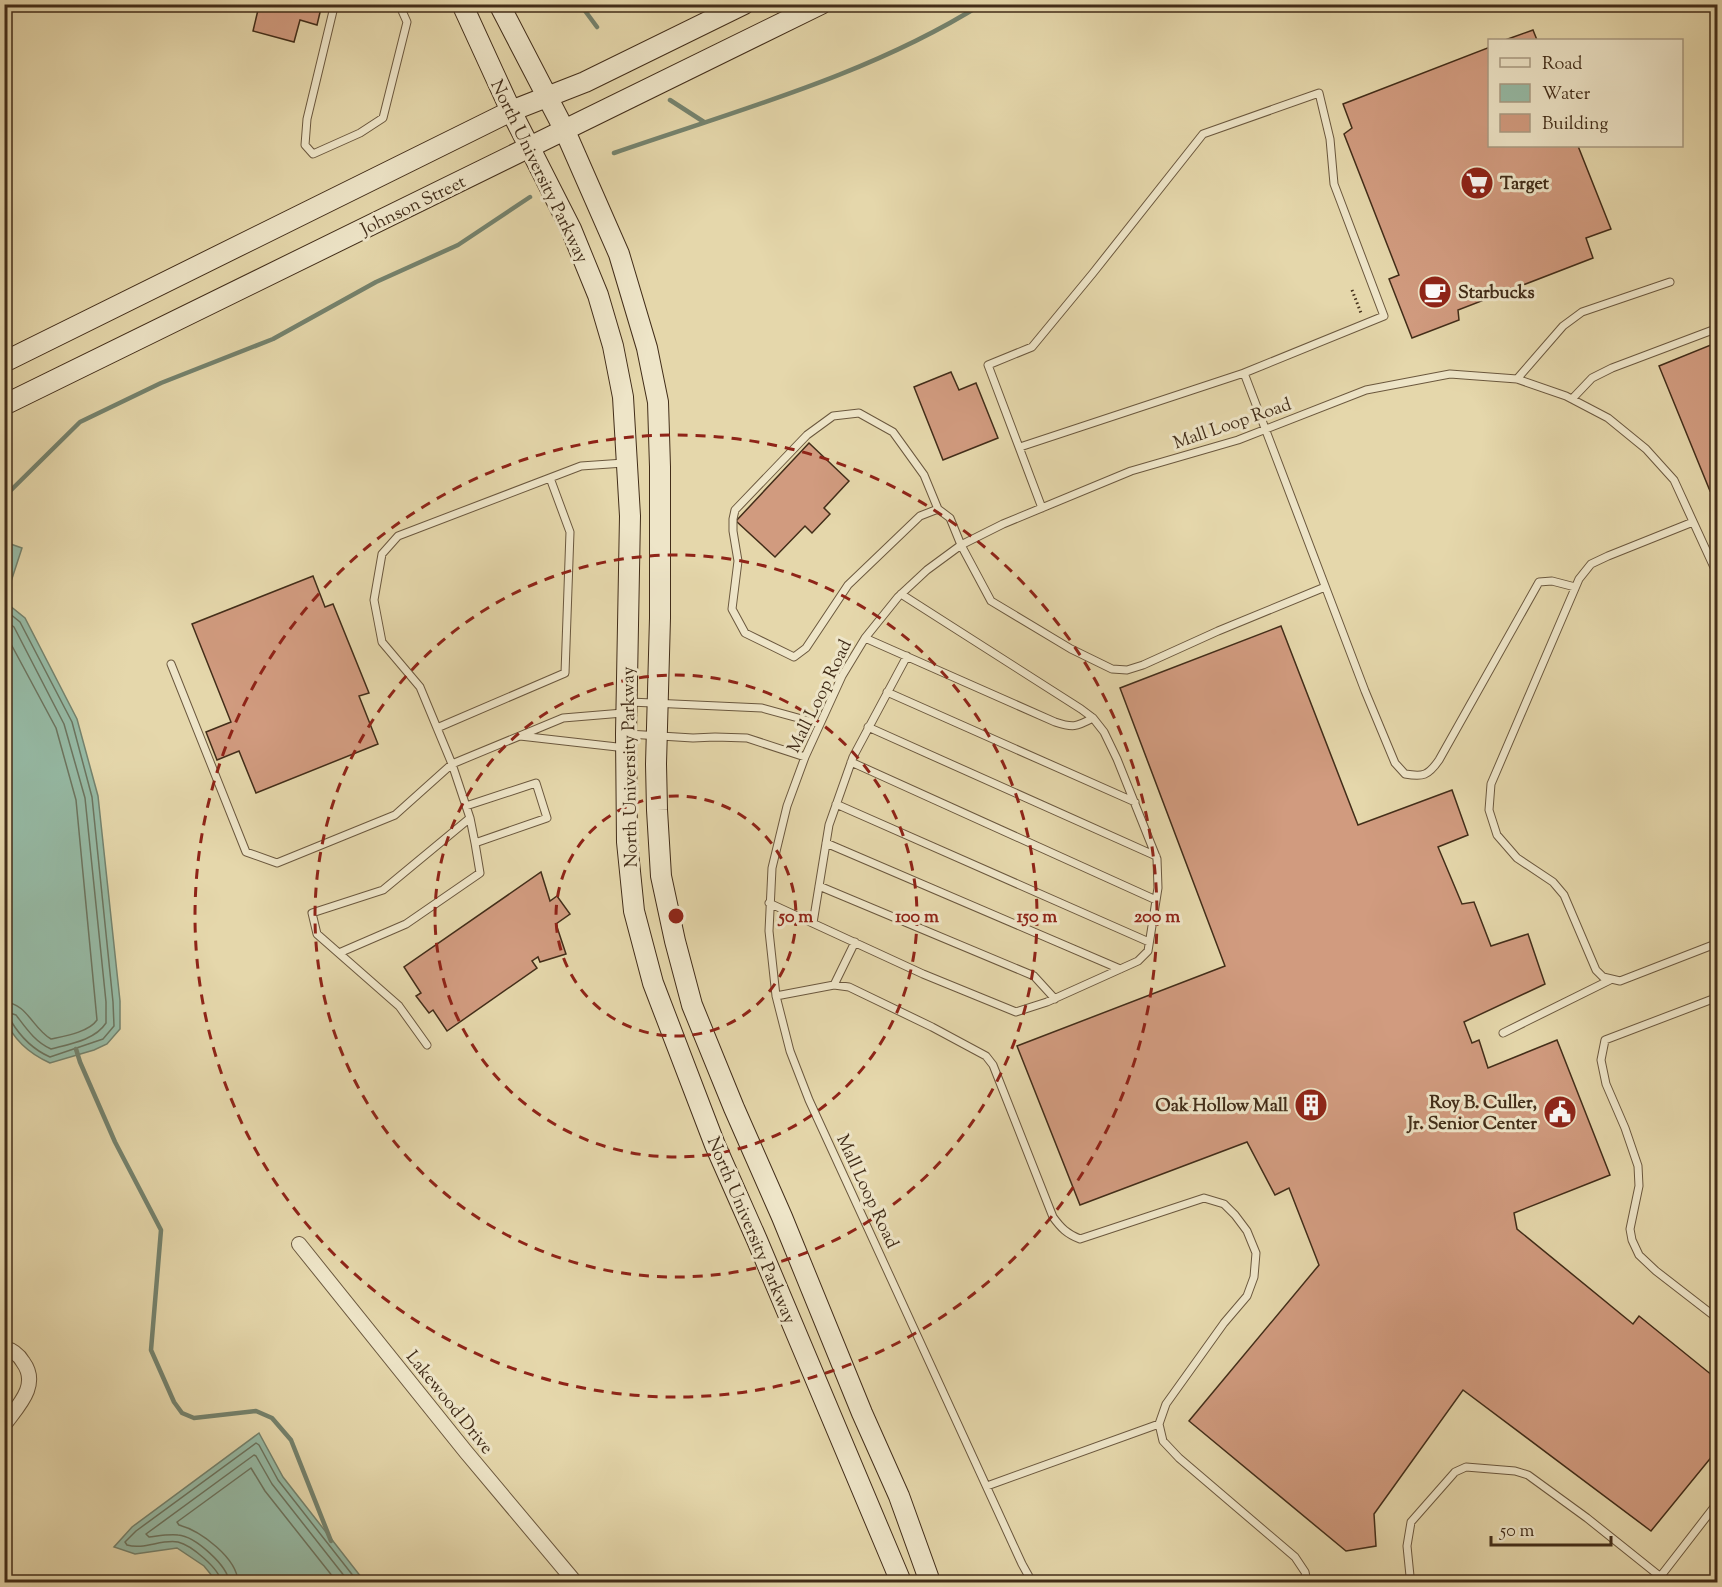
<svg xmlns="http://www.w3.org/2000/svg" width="1722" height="1587" viewBox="0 0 1722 1587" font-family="'Sorts Mill Goudy',serif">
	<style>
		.water { fill: #96baa5; stroke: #74826d; stroke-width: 1.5 }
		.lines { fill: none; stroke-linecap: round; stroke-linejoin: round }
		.shore { stroke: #6c745f; stroke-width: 1.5 }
		.stream { stroke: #74826d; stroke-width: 4.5 }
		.building { fill: #d19b7f; stroke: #422d19; stroke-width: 1.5 }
		.lane-casing { stroke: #6b583e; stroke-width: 9 }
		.street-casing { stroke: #6b583e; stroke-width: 16 }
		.secondary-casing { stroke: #422d19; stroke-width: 22 }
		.path { stroke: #422d19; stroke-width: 3; stroke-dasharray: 1.5 3; stroke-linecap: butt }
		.lane { stroke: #eee5c8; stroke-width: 7 }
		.street { stroke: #eee5c8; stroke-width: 14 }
		.secondary { stroke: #eee5c8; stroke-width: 20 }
		.ring { fill: none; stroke: #8f2418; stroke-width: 3; stroke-dasharray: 10 8 }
		.labels { text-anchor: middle; stroke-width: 6; stroke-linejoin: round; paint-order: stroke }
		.street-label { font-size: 18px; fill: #422d19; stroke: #eee5c8 }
		.poi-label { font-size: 18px; font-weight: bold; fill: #422d19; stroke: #eee5c8; text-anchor: start }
		.centre { fill: #8f2418; stroke: #eee5c8; stroke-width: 3 }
		.ring-label { font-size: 18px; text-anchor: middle; font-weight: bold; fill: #8f2418; stroke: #eee5c8; stroke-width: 6; stroke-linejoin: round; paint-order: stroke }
	</style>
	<rect width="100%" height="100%" fill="#e5d7ab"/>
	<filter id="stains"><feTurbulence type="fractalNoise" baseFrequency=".00333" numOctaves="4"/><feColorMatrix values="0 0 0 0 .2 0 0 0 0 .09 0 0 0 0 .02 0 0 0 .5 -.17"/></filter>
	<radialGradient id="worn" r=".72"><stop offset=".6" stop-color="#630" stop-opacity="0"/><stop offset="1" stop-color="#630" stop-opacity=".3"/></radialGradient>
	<path class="water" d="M5,542L22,548L5,600L4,542Z
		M4,601L25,618L77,719L98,796L120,1001V1029L107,1044L94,1050L50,1063C30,1054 13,1039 5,1019Z
		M259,1433L283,1477L365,1582H217L204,1566L177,1548L135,1554L114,1547L132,1527Z"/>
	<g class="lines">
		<path class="shore" d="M4,609L20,622L72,722L92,797L113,1002L114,1026L103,1039L50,1057C34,1050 20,1036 11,1021L4,1019
			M4,619L14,627L64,724L85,798L106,1002V1023C95,1040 70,1044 51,1049C35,1042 26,1028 16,1015L4,1011
			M4,631L56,728L76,800L97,1020C89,1032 65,1036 51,1039C33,1029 27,1003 4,1002
			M221,1582C220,1569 191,1545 178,1542C161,1539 144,1550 127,1545L125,1542L136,1531L256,1443L259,1445L278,1480L358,1582
			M229,1582C228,1566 195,1536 178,1535C168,1534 158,1536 149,1537L146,1534L254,1455L256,1456L272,1484L349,1582
			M238,1582C237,1558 201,1531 179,1525L177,1522L251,1468L265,1491L337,1582"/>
		<path class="stream" d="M580,4L597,27
			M670,100L704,122
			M614,153C738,110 869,75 982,4
			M4,497L80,422L161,383L273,339L376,282L458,245L530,197
			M76,1049L80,1062L115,1142L161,1230L151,1350L174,1402L182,1413L194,1418L256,1411L272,1418L291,1440L331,1541"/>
	</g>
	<path class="building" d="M322,4L317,25L300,20L294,42L253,31L258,10L239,5Z
		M1533,30L1537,40H1505Z
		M1490,47V146H1578L1611,229L1586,238L1593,258L1458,310L1459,320L1412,338L1389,279L1399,275L1344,134L1352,128L1343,104Z
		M1718,342V487L1710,491L1659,366Z
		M951,372L959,390L976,383L998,438L943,460L914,387Z
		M809,443L849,481L824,508L830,514L812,533L805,526L775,557L736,521Z
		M313,576L325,607L333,604L369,693L359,696L378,744L256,793L239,751L217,760L206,732L231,722L192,624Z
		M1281,626L1358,825L1452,790L1468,835L1438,847L1462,904L1474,902L1491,946L1528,934L1545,984L1464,1022L1472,1043L1479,1040L1488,1068L1557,1040L1610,1175L1514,1213L1517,1229L1633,1324L1639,1316L1718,1380V1449L1651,1531L1463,1390L1374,1514L1376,1546L1346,1551L1189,1421L1319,1265L1289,1188L1275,1195L1247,1142L1080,1205L1017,1046L1225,966L1120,688Z
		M541,872L550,901L557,896L570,914L556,924L566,954L540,962L538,957L532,961L537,968L447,1031L433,1010L429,1013L416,996L421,993L404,967Z"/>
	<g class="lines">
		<defs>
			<path id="lane" d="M333,11L307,119L305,145L313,154L360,133L383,118L407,22L399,4
				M1517,379L1563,326L1582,312L1670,282
				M1572,399L1592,378L1612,368L1718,328
				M1020,447L1244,373
				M1042,508L988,365L1032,347L1093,273L1203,134L1319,93L1330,139L1334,184L1384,316L1244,373L1365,691L1395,763L1405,774C1423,777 1428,776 1439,760L1539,582L1552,581L1575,587
				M938,509L924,475L893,432L859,413L833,416L807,435L735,510L733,519V531L738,561L732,609L745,633L794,657L806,648L848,585L920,516L938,509L950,518L961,545L991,601L1071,649L1112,669L1127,670L1143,665L1218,631L1325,587
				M1693,522L1608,556L1591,564L1579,579L1491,784L1489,810L1497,835L1517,858L1553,882L1564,895L1596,970L1603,977L1620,981L1718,943
				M865,638L1055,722C1073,728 1076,727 1093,718
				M171,664L246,852L277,863L395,815L452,764L470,818L383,890L312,913L317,934L399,1006L427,1045
				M887,692L1135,802
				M630,702L762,708L820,724
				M623,713L563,718L452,764L420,687L382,642L374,600L382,554L398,536L581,466L624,463
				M868,727L1156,856
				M437,728L565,673L570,532L550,478
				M628,734L693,738L715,737L747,738L805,757
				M520,736L626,748
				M851,762L1156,900
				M836,804L1149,942
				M470,818L475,843
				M826,843L1120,969
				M819,886L1034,976L1055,999
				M769,903L923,974L1016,1012L1047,1002L1138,961L1148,951L1158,888L1157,859L1117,759L1104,732L1093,718L1081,709L901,594
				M813,923L829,825L853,757L907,656
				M339,953L406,924L480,873L475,843L547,818L536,783L466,806
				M834,985L855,942
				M776,996L834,985L849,987L932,1027L986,1056L993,1065L1053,1217C1061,1228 1067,1234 1080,1239L1204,1198L1224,1204L1235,1215L1247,1231L1256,1253L1254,1277L1247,1296L1224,1323L1166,1404L1159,1424L1163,1441L1179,1458L1295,1557L1305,1572L1307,1582
				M1718,997L1605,1040L1601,1060L1606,1084L1625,1128L1638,1166L1639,1186L1630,1229L1632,1240L1639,1255L1656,1271L1718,1319
				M1503,1033L1610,980
				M987,1486L1159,1424
				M1660,1577L1718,1502
				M1032,1582L1022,1564L809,1100L790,1051L776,996L769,931L772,868L787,806L805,757L842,676L865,638L898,597L927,570L961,545L1003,524L1131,471L1238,440L1366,390L1450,374L1517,379L1566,396L1608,418L1646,449L1674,480L1718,576
				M1408,1582L1410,1576L1407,1546L1411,1522L1455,1472L1466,1467L1515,1471L1528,1475L1587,1518L1667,1582"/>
			<path id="street" d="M299,1244L466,1452L575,1582
				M4,1348C13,1350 19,1355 23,1362C40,1385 18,1406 4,1425"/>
			<path id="secondary" d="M462,4L511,111L571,229L598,295L613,346L623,397L630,516L626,734L627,842L634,911L653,983L715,1145L757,1240L901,1582
				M499,4L565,131L619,254L647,348L658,402L660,467V618L656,764L657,810L661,876L675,941L692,1005L734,1108L782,1217L862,1413L899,1496L930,1582
				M4,362L511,111L585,82L744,4
				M4,405L821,4"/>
		</defs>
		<use href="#lane" class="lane-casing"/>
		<use href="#street" class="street-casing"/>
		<use href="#secondary" class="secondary-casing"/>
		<path class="path" d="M1352,290L1361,313"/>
		<use href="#lane" class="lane"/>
		<use href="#street" class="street"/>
		<use href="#secondary" class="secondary"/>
	</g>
	<g class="ring">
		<circle cx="676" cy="916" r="120"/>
		<circle cx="676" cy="916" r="241"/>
		<circle cx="676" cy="916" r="361"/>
		<circle cx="676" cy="916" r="481"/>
	</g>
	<defs>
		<symbol id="supermarket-disc" viewBox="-11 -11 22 22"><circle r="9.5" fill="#8f2418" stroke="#eee5c8"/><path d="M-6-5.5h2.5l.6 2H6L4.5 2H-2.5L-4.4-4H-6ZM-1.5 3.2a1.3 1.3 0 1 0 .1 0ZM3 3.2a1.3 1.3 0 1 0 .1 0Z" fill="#fff"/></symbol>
		<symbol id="cafe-disc" viewBox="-11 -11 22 22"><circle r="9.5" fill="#8f2418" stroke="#eee5c8"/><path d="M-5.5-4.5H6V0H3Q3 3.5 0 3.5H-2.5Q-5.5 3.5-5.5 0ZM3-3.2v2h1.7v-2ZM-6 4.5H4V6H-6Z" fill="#fff"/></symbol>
		<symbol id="building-disc" viewBox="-11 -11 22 22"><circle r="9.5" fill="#8f2418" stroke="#eee5c8"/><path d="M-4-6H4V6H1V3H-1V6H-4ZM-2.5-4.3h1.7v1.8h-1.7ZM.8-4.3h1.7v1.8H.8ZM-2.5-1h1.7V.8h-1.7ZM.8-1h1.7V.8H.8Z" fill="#fff"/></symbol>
		<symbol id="civic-disc" viewBox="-11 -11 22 22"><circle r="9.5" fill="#8f2418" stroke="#eee5c8"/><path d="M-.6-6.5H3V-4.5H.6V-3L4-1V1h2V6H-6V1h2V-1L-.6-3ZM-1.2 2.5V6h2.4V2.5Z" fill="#fff"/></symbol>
	</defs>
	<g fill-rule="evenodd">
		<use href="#supermarket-disc" x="1458" y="164" width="38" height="38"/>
		<use href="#cafe-disc" x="1416" y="273" width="38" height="38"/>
		<use href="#building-disc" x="1292" y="1086" width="38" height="38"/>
		<use href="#civic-disc" x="1541" y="1093" width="38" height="38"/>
	</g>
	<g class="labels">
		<g class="street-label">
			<text transform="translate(540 171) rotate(64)" y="6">North University Parkway</text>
			<text transform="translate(413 205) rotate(-26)" y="6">Johnson Street</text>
			<text transform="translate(1232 423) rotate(-19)" y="6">Mall Loop Road</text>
			<text transform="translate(819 696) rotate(-64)" y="6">Mall Loop Road</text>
			<text transform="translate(629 767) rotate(-91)" y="6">North University Parkway</text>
			<text transform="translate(868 1191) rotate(65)" y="6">Mall Loop Road</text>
			<text transform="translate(752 1230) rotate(67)" y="6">North University Parkway</text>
			<text transform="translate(450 1402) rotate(51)" y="6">Lakewood Drive</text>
		</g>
		<g class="poi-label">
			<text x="1500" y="189">Target</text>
			<text x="1458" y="298">Starbucks</text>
			<text x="1537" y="1108" text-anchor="end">Roy B. Culler,<tspan x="1537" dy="21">Jr. Senior Center</tspan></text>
			<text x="1288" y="1111" text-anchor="end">Oak Hollow Mall</text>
		</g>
	</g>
	<circle cx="676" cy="916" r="9" class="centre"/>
	<g class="ring-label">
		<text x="796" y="922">50 m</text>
		<text x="917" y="922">100 m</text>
		<text x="1037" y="922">150 m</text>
		<text x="1157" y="922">200 m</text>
	</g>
	<rect width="1722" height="1587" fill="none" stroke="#e5d7ab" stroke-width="24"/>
	<rect x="6" y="6" width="1710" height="1575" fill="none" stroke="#422d19" stroke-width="3"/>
	<rect x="12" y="12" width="1698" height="1563" fill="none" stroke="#422d19" stroke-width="1.5"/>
	<rect x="1488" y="39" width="195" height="108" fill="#eee5c8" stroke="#a99b82" stroke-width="1.5"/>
	<rect x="1500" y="58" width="30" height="9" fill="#eee5c8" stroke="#a99b82" stroke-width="1.5"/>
	<text x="1542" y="69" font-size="18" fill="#422d19">Road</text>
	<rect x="1500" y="84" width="30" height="18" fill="#96baa5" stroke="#a99b82" stroke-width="1.5"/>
	<text x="1542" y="99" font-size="18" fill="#422d19">Water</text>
	<rect x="1500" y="114" width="30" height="18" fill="#d19b7f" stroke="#a99b82" stroke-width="1.5"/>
	<text x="1542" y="129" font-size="18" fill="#422d19">Building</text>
	<path d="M1491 1536v9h120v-9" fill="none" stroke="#422d19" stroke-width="3"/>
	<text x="1500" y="1536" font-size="18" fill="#422d19" stroke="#eee5c8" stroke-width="4.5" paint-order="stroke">50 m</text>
	<rect width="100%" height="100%" filter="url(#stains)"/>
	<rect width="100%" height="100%" fill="url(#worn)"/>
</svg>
